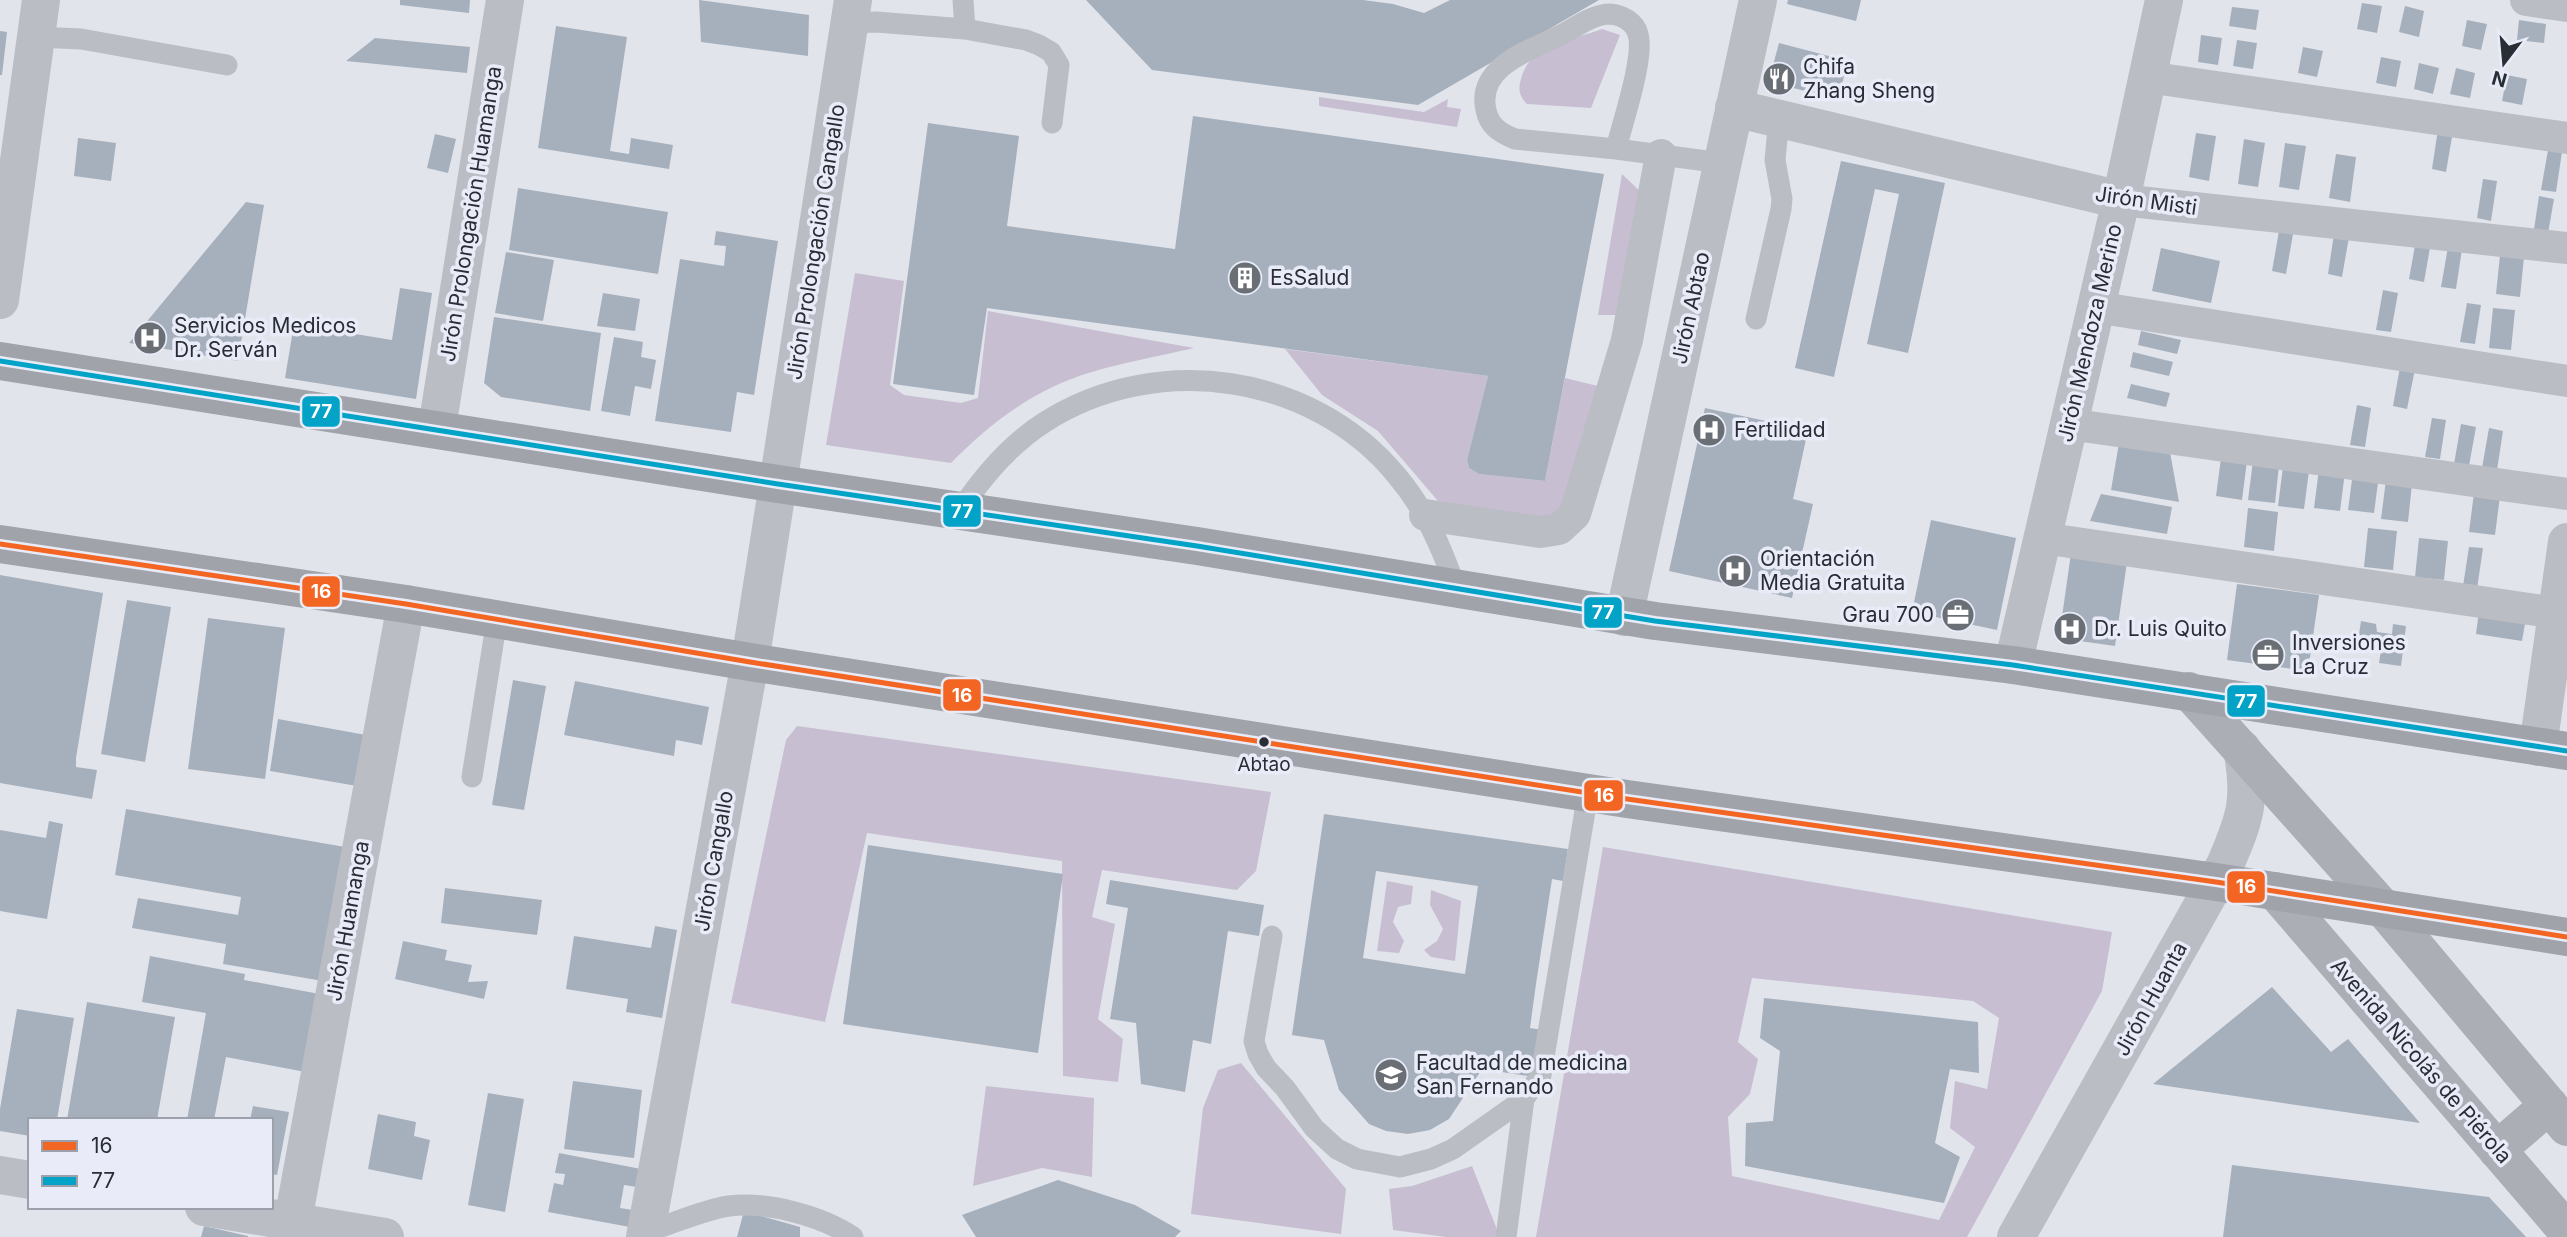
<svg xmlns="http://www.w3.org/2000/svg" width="2567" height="1237" viewBox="0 0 2567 1237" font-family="Inter,sans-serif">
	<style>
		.green { fill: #c7bed2; fill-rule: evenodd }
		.building { fill: #a6b0bd; fill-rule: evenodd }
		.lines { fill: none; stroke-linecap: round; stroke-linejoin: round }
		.service { stroke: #bbbdc4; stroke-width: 21 }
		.pedestrian { stroke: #bbbdc4; stroke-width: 32 }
		.minor { stroke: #bbbdc4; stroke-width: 38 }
		.tertiary { stroke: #bbbdc4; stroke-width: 38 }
		.secondary { stroke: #abaeb5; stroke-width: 38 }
		.primary { stroke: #a0a3a9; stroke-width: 38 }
		.bus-1-casing { stroke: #e9ecf8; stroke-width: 10 }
		.bus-2-casing { stroke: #e9ecf8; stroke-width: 10 }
		.bus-1 { stroke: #f26522; stroke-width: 5 }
		.bus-2 { stroke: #02a3c6; stroke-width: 5 }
		.bus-dot { fill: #292e35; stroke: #e9ecf8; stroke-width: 2.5 }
		.labels { text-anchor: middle; stroke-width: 7; stroke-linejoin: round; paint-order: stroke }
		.bus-label { font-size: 19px; fill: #292e35; stroke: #e9ecf8 }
		.poi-label { font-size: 21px; fill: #292e35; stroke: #e9ecf8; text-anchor: start }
		.street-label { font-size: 21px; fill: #292e35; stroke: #e9ecf8 }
		.line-badge { stroke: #e9ecf8; stroke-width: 2.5 }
		.badge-label { font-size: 19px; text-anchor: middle; font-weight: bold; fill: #fff }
	</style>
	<rect width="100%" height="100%" fill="#e2e4eb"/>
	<path class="green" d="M1602,29L1620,35L1591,108L1527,104C1519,96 1518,90 1521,79C1531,42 1571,41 1602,29Z
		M1319,97L1424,112L1448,99L1447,107L1461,109L1457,127L1319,106Z
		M1622,174L1648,199L1625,315H1598Z
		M855,273L904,281L890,385L904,395L961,403L978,398L988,311L1194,348C1156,357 1109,365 1074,378C1025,396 987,427 951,463L826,445Z
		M1285,349L1488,376L1467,460L1469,468L1479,474L1545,481L1565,378L1598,386L1567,504L1549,518L1533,521L1438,501L1378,431L1322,395Z
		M797,726L1271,792L1256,871L1237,890L1102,870L1092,917L1115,924L1098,1019L1123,1039L1118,1082L1063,1076L1062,861L867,833L825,1022L731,1003L786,740Z
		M1603,847L2112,932L2102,991L1967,1237H1536ZM1752,978L1973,1001L1999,1018L1987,1089L1955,1081L1950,1128L1975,1147L1939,1220L1732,1176L1728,1117L1750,1094L1758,1059L1738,1042Z
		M1387,881L1413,886L1411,904L1398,907L1393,922L1404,941L1399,953L1377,951Z
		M1431,890L1461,901L1455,961L1431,957L1424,950L1437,941L1443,929L1430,905Z
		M1241,1063L1346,1189L1341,1234L1191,1214L1203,1108L1218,1070Z
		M986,1086L1094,1098L1092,1177L1042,1168L973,1186Z
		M1472,1166L1500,1237H1446L1393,1230L1389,1189L1412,1186Z"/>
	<path class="building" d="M400,0H470L469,13L400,5Z
		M699,0L809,15L808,56L701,42Z
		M1086,0H1363L1393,4L1424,13L1450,0H1599L1418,105L1152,70Z
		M1788,0H1861L1856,21L1787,4Z
		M2362,3L2382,6L2377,33L2357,29Z
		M2405,6L2424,11L2419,37L2399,32Z
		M2232,7L2259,10L2256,30L2229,26Z
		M2467,20L2487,24L2481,50L2462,46Z
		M2519,20L2546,24L2544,43L2517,40Z
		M556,26L627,37L610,151L629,154L631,138L673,145L669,169L538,148Z
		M0,31L7,32L2,75H0Z
		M2201,35L2222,38L2218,65L2198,62Z
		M375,38L470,47L467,73L346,61Z
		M2237,40L2257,43L2253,69L2233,66Z
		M1779,43L1848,61L1838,99L1781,85L1774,79L1771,73Z
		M2303,47L2323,51L2317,77L2298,73Z
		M2381,57L2401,61L2396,87L2376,83Z
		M2419,63L2439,68L2433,94L2414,89Z
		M2456,68L2475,73L2470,98L2450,94Z
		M2507,75L2527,79L2522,105L2502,101Z
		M1193,116L1604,174L1545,481L1479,474L1469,468L1467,460L1488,376L987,308L974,395L893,384L928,123L1019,136L1007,226L1175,249Z
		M2438,129L2453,131L2446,172L2432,169Z
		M2196,133L2216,136L2209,181L2189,177Z
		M435,134L456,139L448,173L427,168Z
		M78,138L116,143L111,181L74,176Z
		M2244,139L2265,143L2258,187L2238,184Z
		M2285,143L2306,146L2299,190L2279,187Z
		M2548,150L2562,152L2556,192L2541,190Z
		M2336,154L2356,157L2350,202L2329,198Z
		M1841,161L1945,183L1908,353L1867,344L1899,194L1875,189L1834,377L1795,368Z
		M2483,179L2497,181L2491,221L2477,218Z
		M518,188L668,212L658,274L509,250Z
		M2539,196L2554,199L2547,239L2533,236Z
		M246,202L264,205L238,361L129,343Z
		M716,231L778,241L754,395L737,392L731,432L655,421L680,259L724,266L726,246L714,245Z
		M2279,231L2293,234L2286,274L2272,271Z
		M2334,234L2349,237L2342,277L2328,274Z
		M2416,240L2431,242L2424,282L2409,279Z
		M2448,247L2462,249L2456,289L2441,287Z
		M2161,248L2220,261L2211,303L2152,291Z
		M506,252L554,260L543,321L495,313Z
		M2500,255L2524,257L2520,297L2496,294Z
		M400,288L432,293L416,399L285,378L294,324L392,340Z
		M2383,290L2398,293L2391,332L2376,330Z
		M603,293L640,299L635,331L597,326Z
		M2467,303L2481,305L2475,344L2460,342Z
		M2493,308L2515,310L2511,350L2489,348Z
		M494,317L601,333L590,411L501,397L484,383Z
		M2141,331L2181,340L2177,354L2138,345Z
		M614,337L643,342L641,357L656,360L651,389L635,386L630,416L601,411Z
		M2133,352L2173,362L2169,376L2130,367Z
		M2400,367L2415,369L2407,409L2393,406Z
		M2131,384L2170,393L2166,407L2127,398Z
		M2357,405L2371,408L2365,447L2350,445Z
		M1705,408L1808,430L1793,499L1813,504L1792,598L1669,571Z
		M2432,418L2446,420L2440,459L2425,457Z
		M2461,424L2476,427L2469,466L2454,464Z
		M2489,428L2503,431L2497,470L2482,468Z
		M2119,443L2170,452L2179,502L2111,490Z
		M2221,458L2247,461L2242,500L2216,496Z
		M2253,461L2279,465L2275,503L2248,500Z
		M2283,467L2309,471L2304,509L2278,506Z
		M2319,469L2345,472L2340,511L2314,508Z
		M2353,472L2379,475L2374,513L2348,510Z
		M2386,480L2412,484L2408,522L2381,519Z
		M2474,493L2500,496L2495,535L2469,532Z
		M2101,494L2172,507L2167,534L2090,521Z
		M2248,508L2278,512L2274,551L2244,547Z
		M1931,520L2016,538L1997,630L1912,612Z
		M2368,528L2397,531L2393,570L2364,567Z
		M2419,538L2448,541L2444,580L2415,577Z
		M2469,547L2483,548L2477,589L2463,586Z
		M2071,553L2127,562L2115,646L2059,638Z
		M0,575L103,593L76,758V767L97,770L92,799L0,783Z
		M2237,584L2319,595L2308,671L2227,660Z
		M127,600L171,607L145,762L101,754Z
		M2479,611L2526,618L2522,641L2476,634Z
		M208,618L285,628L265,779L188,769Z
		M2361,621L2376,624L2377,632L2392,634L2393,624L2406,626L2401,666L2379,663L2381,650L2357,647Z
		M513,680L546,686L524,810L492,805Z
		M575,681L709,707L702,745L676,740L674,756L564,735Z
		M278,719L366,735L357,786L270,771Z
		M126,809L345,847L323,981L223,964L226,944L132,928L138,898L238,915L241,897L115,875Z
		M1324,814L1568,849L1563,881L1552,879L1536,984L1530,1028L1542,1030L1535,1077L1482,1069L1449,1119L1430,1130L1408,1134L1386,1131L1369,1124L1339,1090L1324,1040L1292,1035ZM1376,871L1478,886L1465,974L1363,958Z
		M49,821L63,824L47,919L0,911V830L46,838Z
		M868,845L1063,874L1038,1053L843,1024Z
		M1110,880L1264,905L1259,936L1228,931L1211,1044L1193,1040L1185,1092L1141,1084L1136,1023L1110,1019L1128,908L1106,904Z
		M445,888L542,900L537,935L441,923Z
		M655,926L677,930L662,1018L626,1012L628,999L566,989L574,936L651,948Z
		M403,941L447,950L445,960L472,965L468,982L488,981L484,999L395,979Z
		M150,956L245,974L244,980L325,995L311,1073L226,1057L214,1120H187L206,1013L142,1002Z
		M2272,987L2331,1052L2348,1039L2420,1123L2153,1084Z
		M1764,998L1978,1022L1979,1073L1950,1069L1935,1143L1960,1157L1944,1203L1745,1166L1746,1123L1773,1121L1780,1051L1760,1038Z
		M87,1002L175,1017L157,1120H67Z
		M17,1009L74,1018L57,1120H30V1136L0,1131V1109Z
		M573,1081L642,1090L634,1158L564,1149Z
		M488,1093L524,1099L505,1212L468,1205Z
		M253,1106L289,1112L277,1175L271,1174V1120H250Z
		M378,1114L416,1122L414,1136L430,1140L422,1180L368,1169Z
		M559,1153L641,1169L637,1187L624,1185L620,1208L633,1210L630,1227L548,1212L554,1183L563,1185L565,1174L555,1173Z
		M2232,1165L2489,1197L2526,1237H2223Z
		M1058,1180L1135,1205L1181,1231L1175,1237H976L962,1215Z
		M744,1211L800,1227V1237H737Z
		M204,1226L248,1236V1237H201Z"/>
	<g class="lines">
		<path class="service" d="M963,0L965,29
			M850,23L876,22L965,29L1026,40L1039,45L1051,52L1059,65L1052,123
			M36,37L81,39L227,65
			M1616,149C1622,124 1645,57 1638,34C1635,22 1622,15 1610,14C1593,14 1576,27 1561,35C1531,50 1476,66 1486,110C1489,126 1500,133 1515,139L1616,149L1722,163
			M1756,319L1781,209L1782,199L1775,160L1779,118
			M961,509C984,475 1010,444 1045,422C1156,351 1313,373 1397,476C1425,509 1442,548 1456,589
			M472,777L497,619
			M1272,936L1254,1041L1258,1054L1266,1068L1285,1088L1314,1128L1337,1149L1357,1159L1400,1167L1431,1159L1453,1149L1524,1099L1541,1075L1588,793
			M646,1232C673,1224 702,1210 729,1206C766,1201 822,1216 853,1237
			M1506,1237L1524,1099"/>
		<path class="pedestrian" d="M2526,0L2567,6
			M2147,77L2567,138
			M2121,200L2567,248
			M2095,307L2567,381
			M2068,424L2567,494
			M1425,515L1540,532L1559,529L1575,514L1627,340L1661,155
			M2042,538L2557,613"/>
		<path class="minor" d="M1734,108L2121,200
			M0,300L41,0
			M437,428L505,0
			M778,484L853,0
			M2013,665L2121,200L2164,0
			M2538,747L2567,542
			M0,1175L30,1180
			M204,1207L385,1237
			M290,1237L406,604"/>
		<path class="tertiary" d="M1624,617L1758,0
			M645,1237L750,662L778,484
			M2016,1237L2225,865C2245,819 2252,799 2242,749"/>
		<path class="secondary" d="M2189,691L2382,907L2567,1127
			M2275,891L2567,1231
			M2497,1150L2549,1105"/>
		<path class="primary" d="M0,361L778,484L1197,546L1655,621L2013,665L2567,751
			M0,544L406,604L750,662L1627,799L2216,882L2567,937"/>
		<defs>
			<path id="bus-1" d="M0,544L406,604L750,662L1627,799L2216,882L2567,937"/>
			<path id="bus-2" d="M0,361L778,484L1197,546L1655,621L2013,665L2567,751"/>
		</defs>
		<use href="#bus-1" class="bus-1-casing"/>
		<use href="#bus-2" class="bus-2-casing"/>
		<use href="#bus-1" class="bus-1"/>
		<use href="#bus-2" class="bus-2"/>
	</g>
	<defs>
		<symbol id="restaurant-disc" viewBox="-11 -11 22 22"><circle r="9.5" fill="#6a6e75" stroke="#e9ecf8"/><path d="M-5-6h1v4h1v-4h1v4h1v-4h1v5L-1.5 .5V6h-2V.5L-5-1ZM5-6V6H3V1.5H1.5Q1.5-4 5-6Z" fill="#fff"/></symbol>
		<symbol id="building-disc" viewBox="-11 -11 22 22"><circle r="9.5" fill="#6a6e75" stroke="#e9ecf8"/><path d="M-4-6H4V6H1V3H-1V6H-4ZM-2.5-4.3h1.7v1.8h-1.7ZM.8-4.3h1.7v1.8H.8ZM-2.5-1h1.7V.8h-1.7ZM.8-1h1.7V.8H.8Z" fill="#fff"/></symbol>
		<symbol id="hospital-disc" viewBox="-11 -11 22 22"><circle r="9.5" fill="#6a6e75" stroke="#e9ecf8"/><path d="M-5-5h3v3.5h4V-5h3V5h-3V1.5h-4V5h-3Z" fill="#fff"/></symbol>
		<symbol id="office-disc" viewBox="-11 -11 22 22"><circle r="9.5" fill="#6a6e75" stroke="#e9ecf8"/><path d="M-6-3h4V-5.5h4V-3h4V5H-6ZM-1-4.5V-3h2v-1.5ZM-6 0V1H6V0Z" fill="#fff"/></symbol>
		<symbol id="university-disc" viewBox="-11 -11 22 22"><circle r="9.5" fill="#6a6e75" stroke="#e9ecf8"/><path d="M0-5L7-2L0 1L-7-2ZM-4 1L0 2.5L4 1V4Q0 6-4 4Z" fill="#fff"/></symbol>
	</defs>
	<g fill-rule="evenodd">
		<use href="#restaurant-disc" x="1760" y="60" width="38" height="38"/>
		<use href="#building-disc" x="1226" y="259" width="38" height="38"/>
		<use href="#hospital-disc" x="131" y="319" width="38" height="38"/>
		<use href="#hospital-disc" x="1690" y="411" width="38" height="38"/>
		<use href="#hospital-disc" x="1716" y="552" width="38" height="38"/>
		<use href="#office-disc" x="1939" y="596" width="38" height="38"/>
		<use href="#hospital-disc" x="2051" y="610" width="38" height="38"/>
		<use href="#office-disc" x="2249" y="636" width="38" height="38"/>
		<use href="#university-disc" x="1372" y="1056" width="38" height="38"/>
	</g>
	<circle class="bus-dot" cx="1264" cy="742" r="6"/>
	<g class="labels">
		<g class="bus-label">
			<text x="1264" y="771">Abtao</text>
		</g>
		<g class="poi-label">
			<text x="1803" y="74">Chifa<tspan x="1803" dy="24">Zhang Sheng</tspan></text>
			<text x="1270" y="285">EsSalud</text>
			<text x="174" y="333">Servicios Medicos<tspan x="174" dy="24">Dr. Serván</tspan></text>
			<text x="1734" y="437">Fertilidad</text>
			<text x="1760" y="566">Orientación<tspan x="1760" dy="24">Media Gratuita</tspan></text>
			<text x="1934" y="622" text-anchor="end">Grau 700</text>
			<text x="2094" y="636">Dr. Luis Quito</text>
			<text x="2292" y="650">Inversiones<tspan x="2292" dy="24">La Cruz</tspan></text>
			<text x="1416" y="1070">Facultad de medicina<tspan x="1416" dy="24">San Fernando</tspan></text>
		</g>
		<g class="street-label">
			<text transform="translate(2146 201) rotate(8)" y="7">Jirón Misti</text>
			<text transform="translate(471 214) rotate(-81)" y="7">Jirón Prolongación Huamanga</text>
			<text transform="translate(816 242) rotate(-81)" y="7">Jirón Prolongación Cangallo</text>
			<text transform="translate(1691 308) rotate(-78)" y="7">Jirón Abtao</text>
			<text transform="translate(2090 333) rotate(-77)" y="7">Jirón Mendoza Merino</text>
			<text transform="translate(714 861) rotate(-80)" y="7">Jirón Cangallo</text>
			<text transform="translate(348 921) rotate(-80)" y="7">Jirón Huamanga</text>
			<text transform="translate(2151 999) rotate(-61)" y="7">Jirón Huanta</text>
			<text transform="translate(2421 1061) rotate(49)" y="7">Avenida Nicolás de Piérola</text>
		</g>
	</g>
	<g class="line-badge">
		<rect x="301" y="395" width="40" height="33" rx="7" fill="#02a3c6"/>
		<rect x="942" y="494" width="40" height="34" rx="7" fill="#02a3c6"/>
		<rect x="301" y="575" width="40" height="33" rx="7" fill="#f26522"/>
		<rect x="1583" y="596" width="40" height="33" rx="7" fill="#02a3c6"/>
		<rect x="942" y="678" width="40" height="34" rx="7" fill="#f26522"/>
		<rect x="2226" y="684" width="40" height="34" rx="7" fill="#02a3c6"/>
		<rect x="1583" y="779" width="41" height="33" rx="7" fill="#f26522"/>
		<rect x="2226" y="870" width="40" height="34" rx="7" fill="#f26522"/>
	</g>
	<g class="badge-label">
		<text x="321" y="418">77</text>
		<text x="962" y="518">77</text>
		<text x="321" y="598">16</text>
		<text x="1603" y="619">77</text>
		<text x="962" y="702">16</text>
		<text x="2246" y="708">77</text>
		<text x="1604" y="802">16</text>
		<text x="2246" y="893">16</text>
	</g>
	<rect x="28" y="1118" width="245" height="91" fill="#e9ecf8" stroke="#9ca0aa" stroke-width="2"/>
	<rect x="42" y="1141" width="35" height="10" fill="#f26522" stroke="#9ca0aa" stroke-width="2"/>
	<text x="91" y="1153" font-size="21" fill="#292e35">16</text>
	<rect x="42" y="1176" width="35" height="10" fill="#02a3c6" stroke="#9ca0aa" stroke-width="2"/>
	<text x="91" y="1188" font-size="21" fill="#292e35">77</text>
	<g transform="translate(2504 63) rotate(196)" stroke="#e9ecf8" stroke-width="5" paint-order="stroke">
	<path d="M0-5L12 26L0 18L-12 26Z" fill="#292e35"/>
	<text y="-10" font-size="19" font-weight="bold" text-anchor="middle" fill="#292e35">N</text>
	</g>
</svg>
